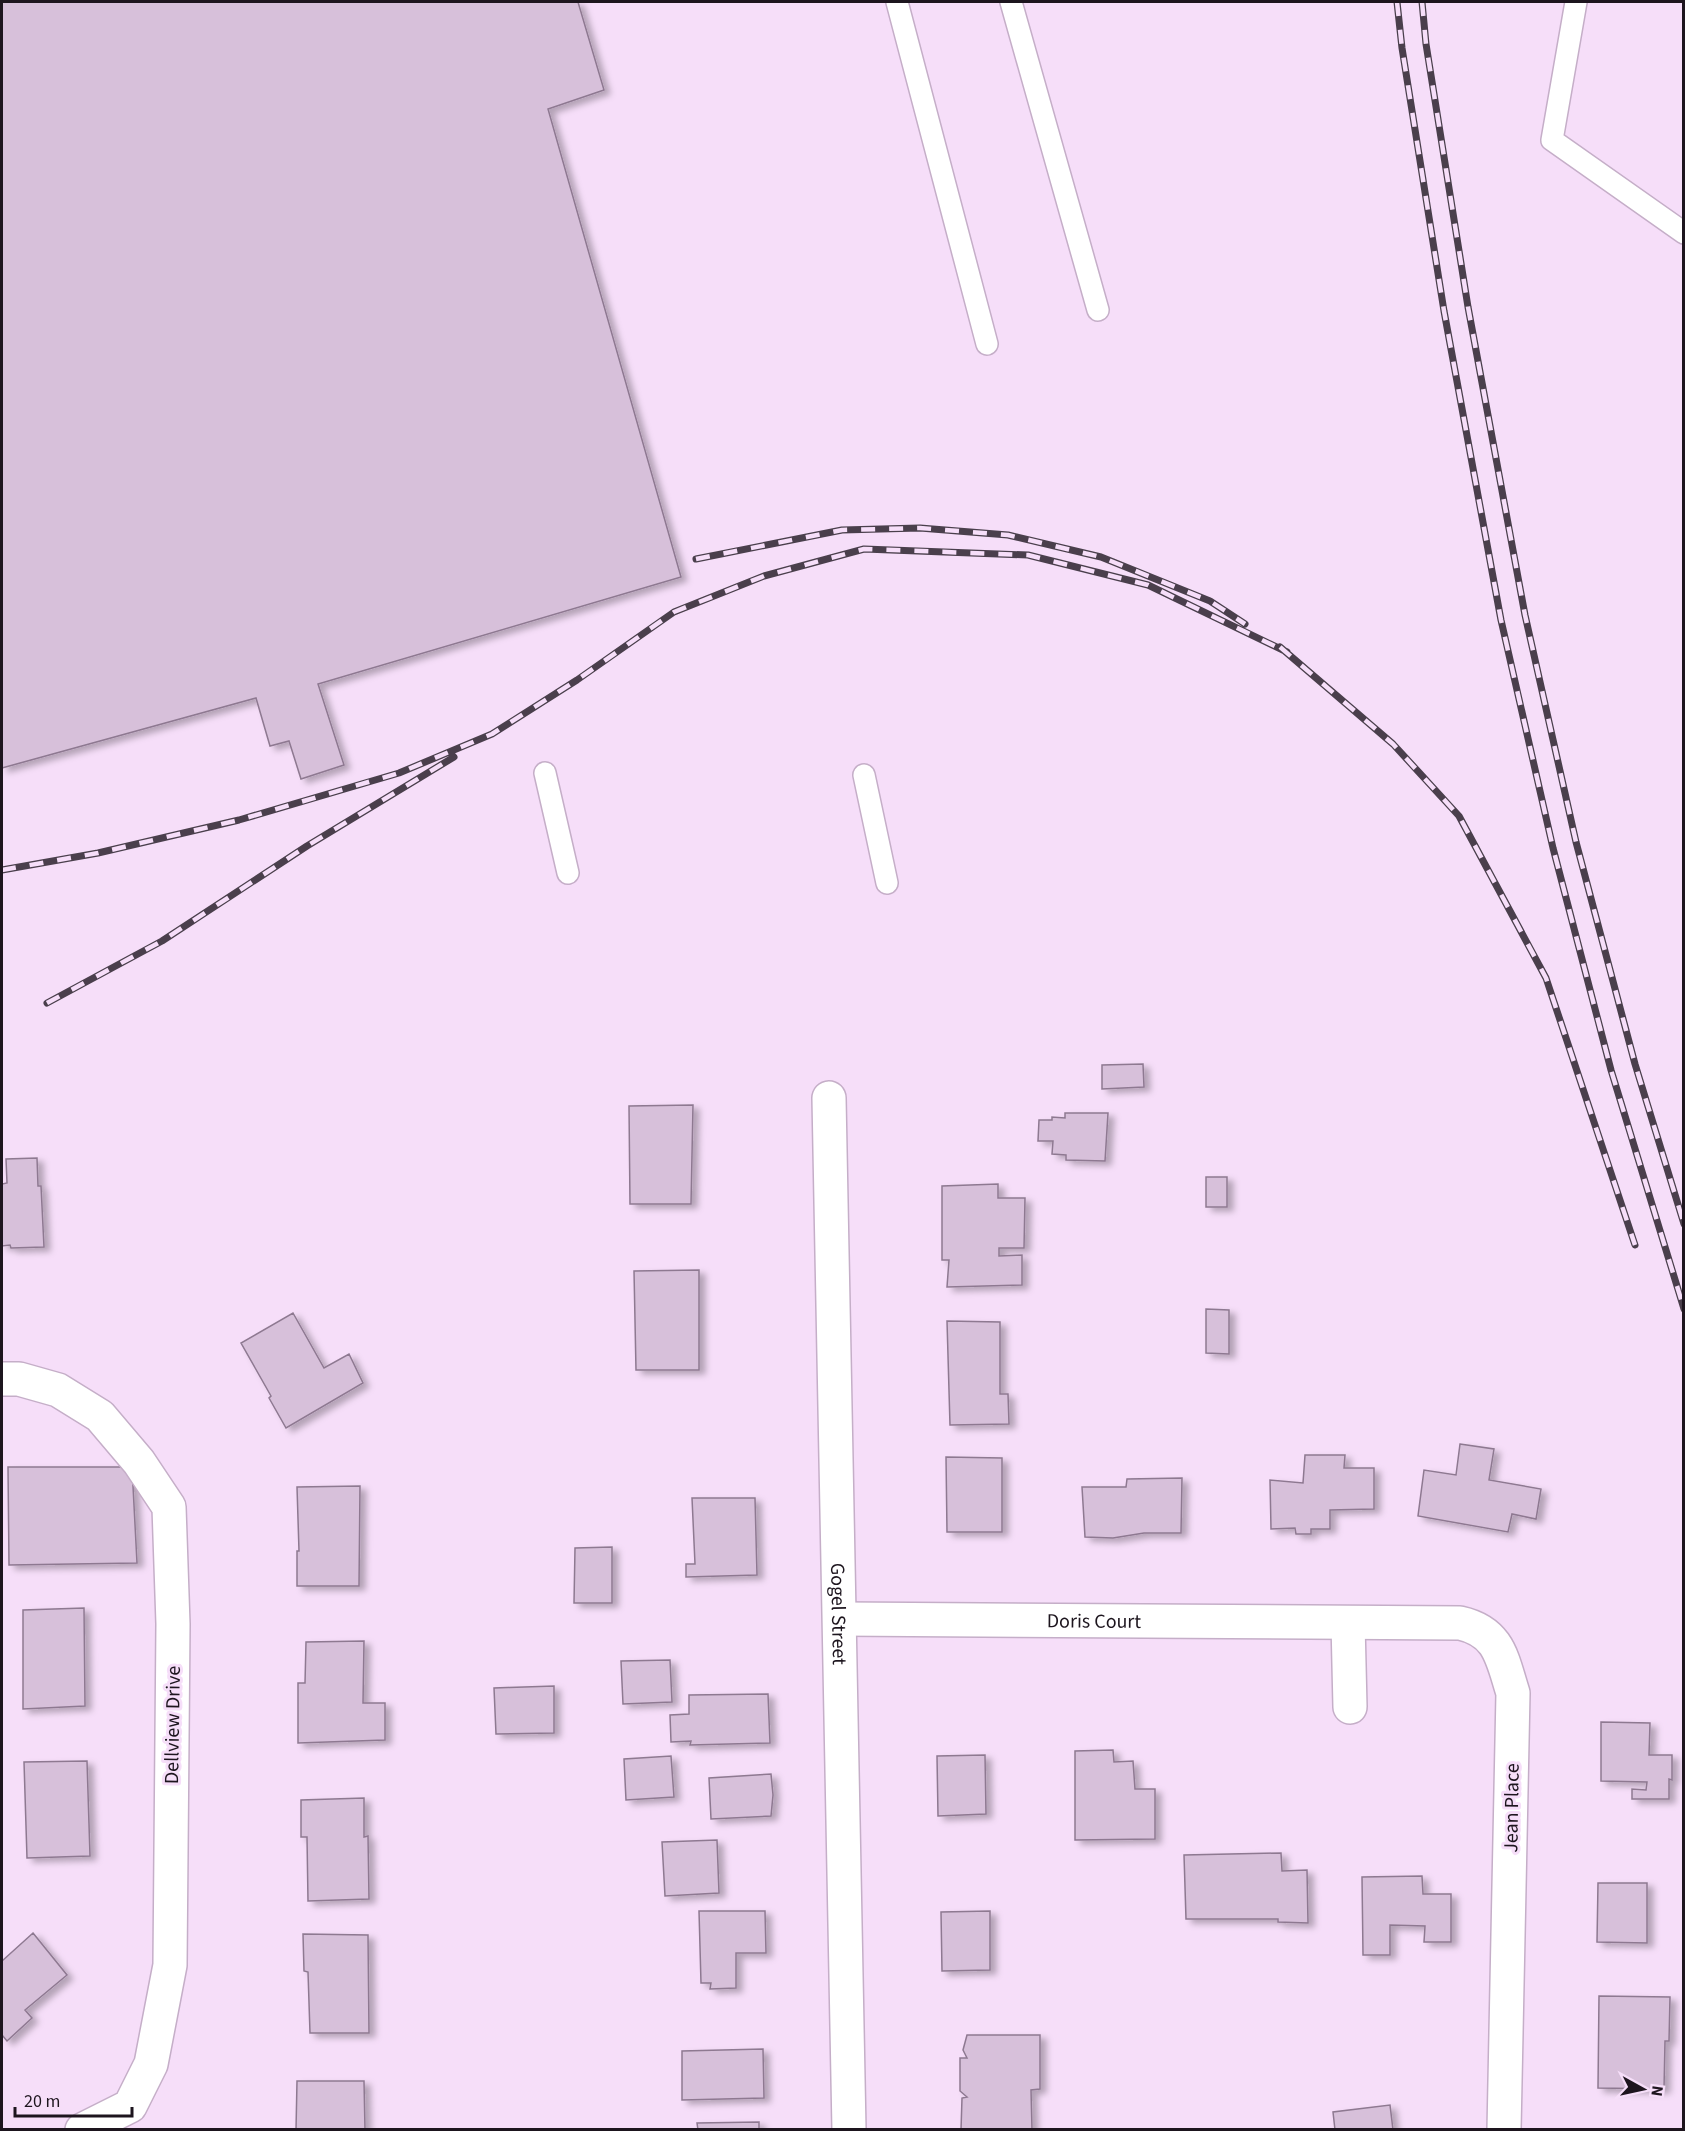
<svg xmlns="http://www.w3.org/2000/svg" width="1685" height="2131" viewBox="0 0 1685 2131" font-family="'Source Sans 3',sans-serif">
	<style>
		.building { fill: #d7c0da; stroke: #8e7991; stroke-width: 1.5; filter: url(#shadow) }
		.lines { fill: none; stroke-linecap: round; stroke-linejoin: round }
		.service-casing { stroke: #c5aec8; stroke-width: 24 }
		.minor-casing { stroke: #c5aec8; stroke-width: 36 }
		.service { stroke: #fff; stroke-width: 21 }
		.minor { stroke: #fff; stroke-width: 33 }
		.rail-casing { stroke: #4a3f4c; stroke-width: 7 }
		.rail { stroke: #f6def9; stroke-width: 4.5; stroke-dasharray: 14; stroke-linecap: butt }
		.labels { text-anchor: middle; stroke-width: 6; stroke-linejoin: round; paint-order: stroke }
		.street-label { font-size: 20px; fill: #1d151e; stroke: #f6def9 }
	</style>
	<defs>
		<filter id="shadow"><feDropShadow dx="6" dy="4" stdDeviation="3" flood-color="#0004"/></filter>
	</defs>
	<rect width="100%" height="100%" fill="#f6def9"/>
	<path class="building" d="M2,2H578L604,90L548,109L681,577L318,684L344,765L301,779L289,741L270,746L256,698L2,768Z
		M1143,1064L1144,1087L1102,1089V1065Z
		M693,1105L691,1204H630L629,1106Z
		M1065,1113H1108L1105,1161L1066,1160V1155L1052,1154L1053,1141H1038L1039,1120H1052V1117L1065,1118Z
		M37,1158L38,1186H41L44,1247L11,1248L10,1245L2,1246V1184L7,1183L6,1159Z
		M1206,1177H1227V1207H1206Z
		M998,1184V1198H1025L1024,1248H999V1256L1022,1255V1285L947,1287L949,1260H942V1186Z
		M699,1270V1370H636L634,1271Z
		M1206,1309L1229,1310V1354L1206,1353Z
		M293,1313L324,1368L349,1354L363,1383L286,1428L269,1398L271,1396L241,1343Z
		M947,1321L1000,1322V1394H1008L1009,1424L950,1425Z
		M1460,1444L1494,1449L1489,1480L1541,1489L1536,1519L1512,1514L1508,1532L1418,1516L1424,1470L1456,1475Z
		M1305,1455H1345L1344,1468H1374V1509L1330,1510V1529H1311V1534H1296L1295,1528L1271,1529L1270,1480L1303,1483Z
		M946,1457L1002,1458V1532H947Z
		M8,1467H132L137,1563L9,1565Z
		M1182,1478L1181,1533H1144L1113,1538L1085,1537L1082,1487H1126L1127,1479Z
		M360,1486L359,1586H297V1551H299L297,1487Z
		M692,1498H755L757,1575L686,1577V1564H695Z
		M612,1547V1603H574L575,1548Z
		M84,1608L85,1706L23,1709V1610Z
		M364,1641L363,1703H385V1740L298,1743V1683H305L306,1642Z
		M670,1660L672,1702L623,1704L621,1661Z
		M554,1686V1733L496,1734L494,1688Z
		M768,1694L770,1743L690,1745L691,1741L671,1742L670,1715L689,1714V1695Z
		M1601,1722L1650,1723L1649,1755H1672V1780L1669,1779V1799H1632V1789L1646,1790L1647,1782L1601,1781Z
		M1113,1750L1114,1762L1133,1761L1135,1789H1155V1839L1075,1840V1751Z
		M985,1755L986,1814L938,1816L937,1756Z
		M671,1756L674,1797L626,1800L624,1759Z
		M87,1761L90,1856L27,1858L24,1762Z
		M771,1774L773,1795L771,1816L711,1819L709,1778Z
		M364,1798V1837L368,1836L369,1899L308,1901L307,1837H301V1800Z
		M717,1840L719,1893L665,1896L662,1842Z
		M1281,1853L1282,1871L1307,1870L1308,1923L1278,1922V1919H1186L1184,1855Z
		M1422,1876L1423,1894H1451V1942H1424L1425,1926L1390,1925V1955H1363L1362,1877Z
		M1598,1883H1647V1943L1597,1942Z
		M699,1911H765L766,1953H736V1988L710,1989L711,1983H701Z
		M990,1911V1970L942,1971L941,1912Z
		M33,1933L67,1975L25,2010L32,2018L7,2041L2,2035V1961Z
		M303,1934L368,1935L369,2033H310L308,1972L304,1971Z
		M1599,1996L1670,1997L1669,2041H1665L1664,2089L1598,2088Z
		M967,2035H1040V2089L1031,2090L1032,2130H961L962,2098L967,2097L960,2091V2058H967L963,2050Z
		M763,2049L764,2098L682,2100V2051Z
		M297,2081H364L365,2130H296Z
		M1390,2105L1393,2130H1335L1333,2112Z
		M759,2122V2130H698L697,2123Z"/>
	<g class="lines">
		<defs>
			<path id="service" d="M897,2L987,344
				M1011,2L1098,310
				M1576,2L1552,140L1684,233
				M545,773L568,873
				M864,775L887,883"/>
			<g id="minor">
				<path id="s1" d="M829,1098L849,2130"/>
				<path d="M2,1379H19L58,1390L100,1416L139,1462L169,1507L173,1624L170,1965L151,2064L130,2106L82,2130"/>
				<path id="s2" d="M840,1619L1460,1623C1500,1632 1502,1659 1513,1693L1504,2130"/>
				<path d="M1348,1623L1350,1707"/>
			</g>
		</defs>
		<use href="#service" class="service-casing"/>
		<use href="#minor" class="minor-casing"/>
		<use href="#service" class="service"/>
		<use href="#minor" class="minor"/>
		<defs>
			<path id="rail" d="M1397,2L1402,48L1444,311L1501,620L1553,848L1611,1070L1684,1309
				M1422,2L1426,44L1468,307L1525,615L1576,842L1635,1064L1684,1224
				M696,559L842,530L920,528L1008,535L1101,557L1210,601L1245,624
				M1280,647L1393,744L1459,816L1546,978L1635,1245
				M2,870L98,853L239,820L399,773L492,734L577,680L674,612L764,576L864,549L1028,555L1148,585L1287,652
				M47,1003L162,941L307,846L454,757"/>
		</defs>
		<use href="#rail" class="rail-casing"/>
		<use href="#rail" class="rail"/>
	</g>
	<g class="labels">
		<g class="street-label">
			<text dy="7" stroke="none"><textPath href="#s1" startOffset="516">Gogel Street</textPath></text>
			<text dy="7" stroke="none"><textPath href="#s2" startOffset="254">Doris Court</textPath></text>
			<text transform="translate(172 1725) rotate(-89)" y="7">Dellview Drive</text>
			<text transform="translate(1511 1808) rotate(-89)" y="7">Jean Place</text>
		</g>
	</g>
	<rect width="1685" height="2131" fill="none" stroke="#1d151e" stroke-width="6"/>
	<g transform="translate(1643 2089) rotate(98)" stroke="#f6def9" stroke-width="4.5" paint-order="stroke">
	<path d="M0-4.5L10 22L0 15L-10 22Z" fill="#1d151e"/>
	<text y="-9" font-size="16" font-weight="bold" text-anchor="middle" fill="#1d151e">N</text>
	</g>
	<path d="M15 2107v9h117v-9" fill="none" stroke="#1d151e" stroke-width="3"/>
	<text x="24" y="2107" font-size="18" fill="#1d151e" stroke="#f6def9" stroke-width="4.5" paint-order="stroke">20 m</text>
</svg>
